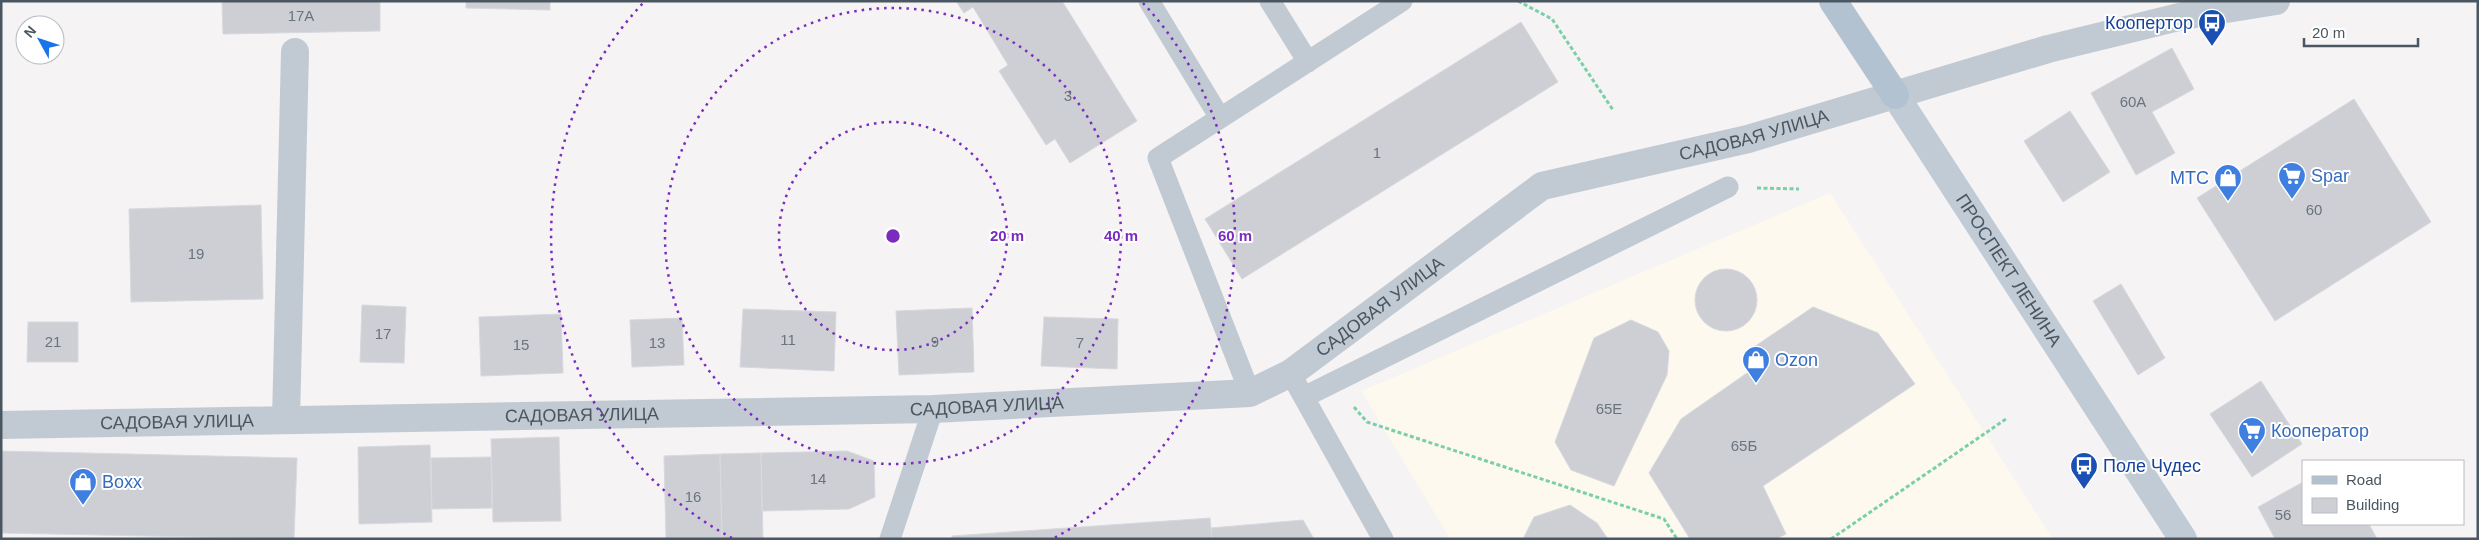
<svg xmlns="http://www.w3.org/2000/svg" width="2479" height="540" viewBox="0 0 2479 540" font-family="Arial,sans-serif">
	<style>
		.commercial { fill: #fdf9ef }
		.building { fill: #cdcfd5; stroke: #d7d9de }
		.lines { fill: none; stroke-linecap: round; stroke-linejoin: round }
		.path { stroke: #7ad0a6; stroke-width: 3; stroke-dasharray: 4 2.5; stroke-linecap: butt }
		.service { stroke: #c1cad2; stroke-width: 21 }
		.minor { stroke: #c1cad2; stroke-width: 28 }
		.tertiary { stroke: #c1cad2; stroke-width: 28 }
		.secondary { stroke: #c1cbd6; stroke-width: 28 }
		.primary { stroke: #b3c2d1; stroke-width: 28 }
		.ring { fill: none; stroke: #7b2cbf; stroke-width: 2.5; stroke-dasharray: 2.5 5 }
		.labels { text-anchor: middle; stroke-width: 4; stroke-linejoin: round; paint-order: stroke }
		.number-label { font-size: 15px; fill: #6b747e }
		.transit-label { font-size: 18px; fill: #164399; stroke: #fff; text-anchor: end }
		.street-label { font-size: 18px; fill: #4a5661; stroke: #fff }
		.shop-label { font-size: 18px; fill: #366cbe; stroke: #fff; text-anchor: start }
		.centre { fill: #7b2cbf; stroke: #fff; stroke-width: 2.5 }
		.ring-label { font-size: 15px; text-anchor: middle; font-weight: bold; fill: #7b2cbf; stroke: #fff; stroke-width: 4; stroke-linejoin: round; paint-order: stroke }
	</style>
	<rect width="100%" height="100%" fill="#f5f3f3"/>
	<path class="commercial" d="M1830,193L2053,539H1450L1361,391Z"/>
	<path class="building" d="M222,1H380V31L223,34Z
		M466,1H550V10L466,8Z
		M956,1H1062L1137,121L1070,163L1055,139L1046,145L999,71L1008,65L973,7L964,13Z
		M1521,22L1558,82L1242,279L1205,219Z
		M2172,48L2194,89L2152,112L2175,153L2136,175L2091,93Z
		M2354,99L2431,222L2275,321L2197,198Z
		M2070,111L2110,172L2063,202L2024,141Z
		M261,205L263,299L131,302L129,209Z
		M1695 300a31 31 0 1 1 62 0a31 31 0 1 1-62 0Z
		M2121,284L2165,358L2138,375L2093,301Z
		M362,305L406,307L404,363L360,362Z
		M1813,307L1878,333L1915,384L1763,486L1786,534L1776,539H1690L1649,473L1681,419L1757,366L1748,351Z
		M972,308L974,372L899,375L896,311Z
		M743,309L836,312L834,371L740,367Z
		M561,314L563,373L481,376L479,317Z
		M1044,317L1118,319L1117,369L1041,366Z
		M682,318L684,365L632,367L630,320Z
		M1631,320L1658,332L1669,351L1667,375L1614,486L1571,470L1555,442L1594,338Z
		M28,322H78V362H27Z
		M2261,381L2302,444L2252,477L2210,414Z
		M559,437L561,521L493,522L491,439Z
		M430,445L432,522L359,524L358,447Z
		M1,451L297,458L294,539L1,533Z
		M847,451L874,461L875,497L849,509L762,511L761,453Z
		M761,453L763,539H722L720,454Z
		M720,454L722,539H666L664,456Z
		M491,457L492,508L432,509L431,458Z
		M2303,482V524H2369L2377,539H2275L2258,507Z
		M1570,505L1597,523L1608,539H1523L1534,517Z
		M1210,518L1212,539H952V536Z
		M1303,520L1314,539H1212L1211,528Z"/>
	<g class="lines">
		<path class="path" d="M1518,1L1552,19L1613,110
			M1757,188L1799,189
			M1354,407L1367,422L1664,519L1677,539
			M1831,539L2006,419"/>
		<path class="service" d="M1149,1L1220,118
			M1270,1L1308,62
			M1297,385L1383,539
			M1250,393L1158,158L1402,1
			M1304,397L1728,187
			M890,539L933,409"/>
		<path class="minor" d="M286,420L295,52"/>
		<path class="tertiary" id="s1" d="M1,425L933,409L1250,393L1291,373L1542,186L1748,139L2048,49L2183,16L2276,1"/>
		<path class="secondary" id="s2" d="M1895,95L2183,539"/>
		<path class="primary" d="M1833,1L1895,95"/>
	</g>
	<g class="ring">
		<circle cx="893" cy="236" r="114"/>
		<circle cx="893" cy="236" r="228"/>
		<path d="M732 538A342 342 0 0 1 643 3M1143 3A342 342 0 0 1 1054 538"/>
	</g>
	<defs>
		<symbol id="bus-pin" viewBox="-11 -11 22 30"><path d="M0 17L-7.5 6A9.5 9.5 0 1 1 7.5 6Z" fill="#1a4fb4" stroke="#fff"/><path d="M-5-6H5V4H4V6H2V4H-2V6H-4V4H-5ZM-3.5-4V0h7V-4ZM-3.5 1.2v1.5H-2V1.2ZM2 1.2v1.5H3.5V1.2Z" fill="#fff"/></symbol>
		<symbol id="supermarket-pin" viewBox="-11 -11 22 30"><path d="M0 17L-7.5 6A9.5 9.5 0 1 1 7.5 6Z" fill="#3f7fe0" stroke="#fff"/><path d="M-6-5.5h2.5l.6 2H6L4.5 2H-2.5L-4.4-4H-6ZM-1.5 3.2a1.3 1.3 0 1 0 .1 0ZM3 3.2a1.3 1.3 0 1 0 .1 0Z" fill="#fff"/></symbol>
		<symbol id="shop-pin" viewBox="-11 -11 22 30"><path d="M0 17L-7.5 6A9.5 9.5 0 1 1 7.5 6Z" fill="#3f7fe0" stroke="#fff"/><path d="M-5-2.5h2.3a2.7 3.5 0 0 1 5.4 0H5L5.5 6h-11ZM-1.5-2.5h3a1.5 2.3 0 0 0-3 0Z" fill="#fff"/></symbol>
	</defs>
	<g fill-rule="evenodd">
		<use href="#bus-pin" x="2196" y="7" width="32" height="43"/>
		<use href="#supermarket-pin" x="2276" y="160" width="32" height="43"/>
		<use href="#shop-pin" x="2212" y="162" width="32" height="43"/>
		<use href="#shop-pin" x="1740" y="344" width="32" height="43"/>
		<use href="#supermarket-pin" x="2236" y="415" width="32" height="43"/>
		<use href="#bus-pin" x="2068" y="450" width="32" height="43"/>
		<use href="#shop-pin" x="67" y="466" width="32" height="43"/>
	</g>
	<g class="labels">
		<g class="number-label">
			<text x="301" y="21">17А</text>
			<text x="1068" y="101">3</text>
			<text x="2133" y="107">60А</text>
			<text x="1377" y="158">1</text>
			<text x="2314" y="215">60</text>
			<text x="196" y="259">19</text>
			<text x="383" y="339">17</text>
			<text x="788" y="345">11</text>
			<text x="53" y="347">21</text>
			<text x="935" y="347">9</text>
			<text x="657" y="348">13</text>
			<text x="1080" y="348">7</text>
			<text x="521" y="350">15</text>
			<text x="1609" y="414">65Е</text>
			<text x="1744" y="451">65Б</text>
			<text x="818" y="484">14</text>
			<text x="693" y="502">16</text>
			<text x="2283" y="520">56</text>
		</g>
		<g class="transit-label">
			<text x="2193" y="29">Коопертор</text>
			<text x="2103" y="472" text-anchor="start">Поле Чудес</text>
		</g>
		<g class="street-label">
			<text dy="6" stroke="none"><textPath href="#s1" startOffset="1826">САДОВАЯ УЛИЦА</textPath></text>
			<text dy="6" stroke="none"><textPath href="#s2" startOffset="209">ПРОСПЕКТ ЛЕНИНА</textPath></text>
			<text dy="6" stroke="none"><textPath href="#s1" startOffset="1406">САДОВАЯ УЛИЦА</textPath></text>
			<text dy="6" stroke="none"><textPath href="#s1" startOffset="986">САДОВАЯ УЛИЦА</textPath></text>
			<text dy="6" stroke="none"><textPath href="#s1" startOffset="581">САДОВАЯ УЛИЦА</textPath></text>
			<text dy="6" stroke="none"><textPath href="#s1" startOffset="176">САДОВАЯ УЛИЦА</textPath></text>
		</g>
		<g class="shop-label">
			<text x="2311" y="182">Spar</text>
			<text x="2209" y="184" text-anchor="end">МТС</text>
			<text x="1775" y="366">Ozon</text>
			<text x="2271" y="437">Кооператор</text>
			<text x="102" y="488">Boxx</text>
		</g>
	</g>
	<circle cx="893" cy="236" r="8" class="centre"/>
	<g class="ring-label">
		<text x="1007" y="241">20 m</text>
		<text x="1121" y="241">40 m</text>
		<text x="1235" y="241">60 m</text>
	</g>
	<rect width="2479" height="540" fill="none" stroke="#4a5661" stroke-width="5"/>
	<rect x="2302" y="460" width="162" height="65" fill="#ffffff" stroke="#b7bbc0"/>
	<rect x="2312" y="476" width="25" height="8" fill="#b3c2d1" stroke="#b7bbc0"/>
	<text x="2346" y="485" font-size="15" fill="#4a5661">Road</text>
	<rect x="2312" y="498" width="25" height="15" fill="#cdcfd5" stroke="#b7bbc0"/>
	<text x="2346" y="510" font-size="15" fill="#4a5661">Building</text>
	<g transform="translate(40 40) rotate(310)"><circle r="24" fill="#ffffff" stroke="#b7bbc0"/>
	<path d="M0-4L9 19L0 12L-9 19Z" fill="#1a73e8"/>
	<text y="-8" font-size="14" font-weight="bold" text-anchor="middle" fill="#4a5661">N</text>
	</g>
	<path d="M2304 38v8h114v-8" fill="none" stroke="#4a5661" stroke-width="2.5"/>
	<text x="2312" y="38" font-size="15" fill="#4a5661" stroke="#ffffff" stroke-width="4" paint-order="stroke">20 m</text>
</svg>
